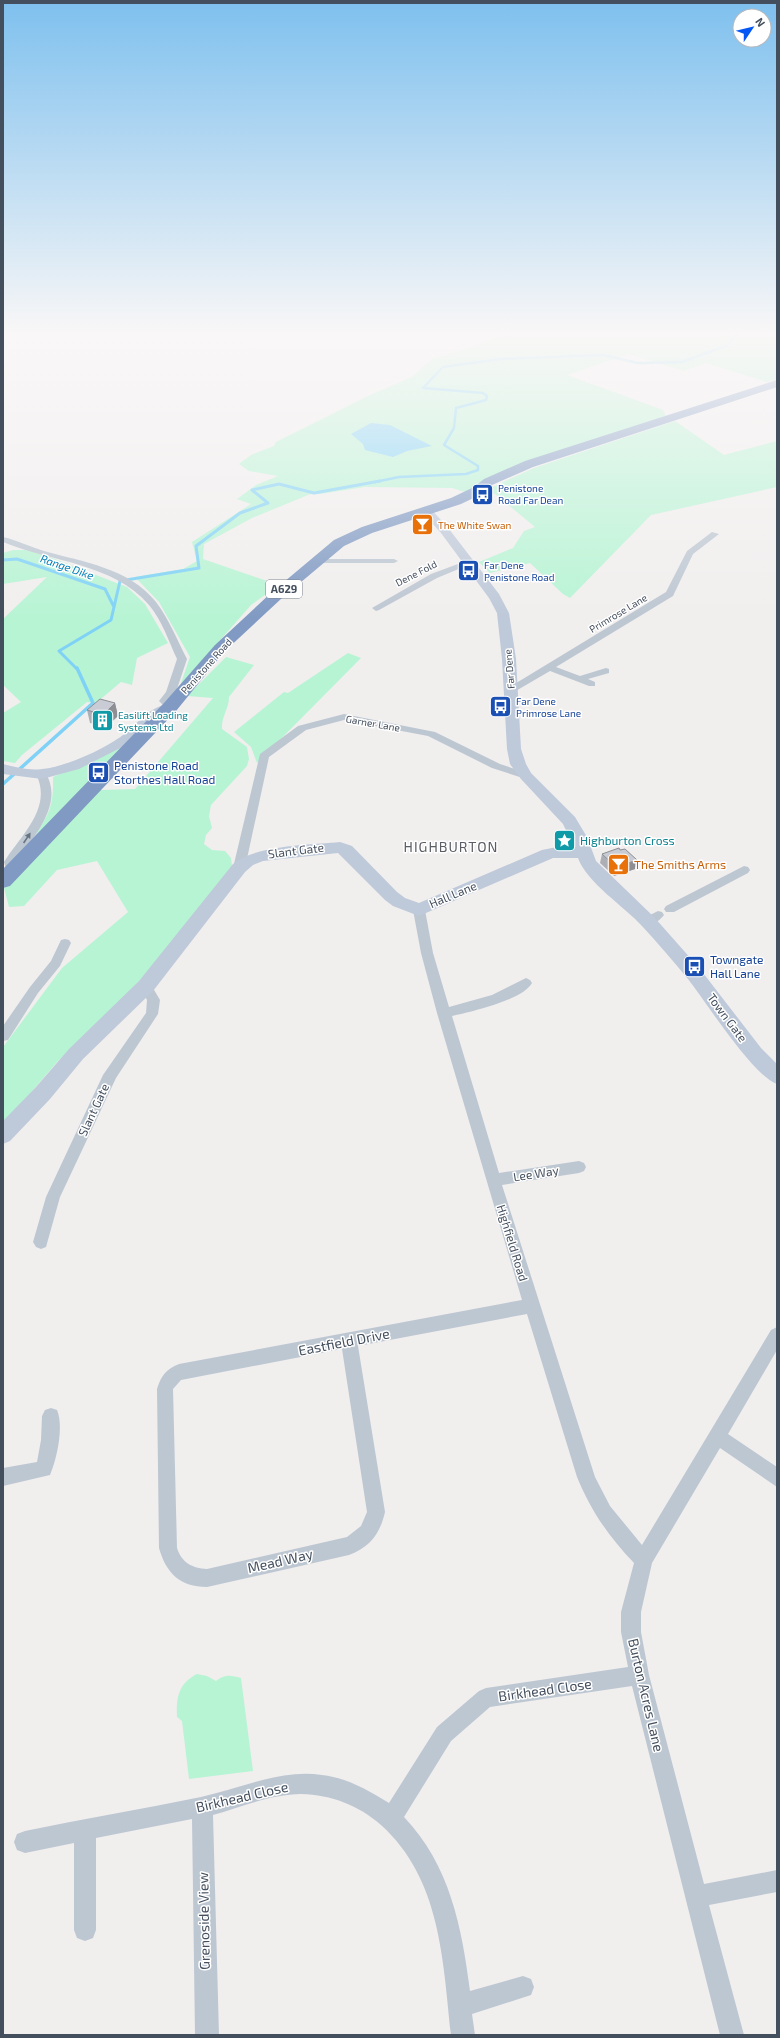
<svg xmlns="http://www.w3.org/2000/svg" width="780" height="2038" viewBox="0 0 780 2038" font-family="'Exo 2',sans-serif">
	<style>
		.green { fill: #b7f4d4 }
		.water { fill: #7fd2f6 }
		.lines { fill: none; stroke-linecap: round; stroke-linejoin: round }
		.stream-far2 { stroke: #7fd2f6; stroke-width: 2.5 }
		.stream-far1 { stroke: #7fd2f6; stroke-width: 3 }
		.stream { stroke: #7fd2f6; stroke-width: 3.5 }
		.street { fill: #bdc7d2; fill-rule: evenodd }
		.secondary { fill: #bec9d9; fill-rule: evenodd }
		.highway { fill: #809ac3; fill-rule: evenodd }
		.wall { fill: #adafb6 }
		.shaded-wall { fill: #8d8f94 }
		.building { fill: #c9ccd4; stroke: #8d8f94 }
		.oneway { fill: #687381 }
		.labels { text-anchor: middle; stroke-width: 3; stroke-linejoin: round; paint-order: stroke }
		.far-transit-label { font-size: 10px; fill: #164399; stroke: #fff; text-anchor: start }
		.far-food-label { font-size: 10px; fill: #c56008; stroke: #fff; text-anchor: start }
		.far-street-label { font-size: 10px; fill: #444f5e; stroke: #fff }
		.far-culture-label { font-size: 10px; fill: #0d838f; stroke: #fff; text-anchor: start }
		.far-water-label { font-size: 11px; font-style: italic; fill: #007eb5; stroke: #fff }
		.shield { fill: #fff; stroke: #7c848e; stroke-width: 1 }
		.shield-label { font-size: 11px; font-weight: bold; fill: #444f5e }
		.transit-label { font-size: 12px; fill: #164399; stroke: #fff; text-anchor: start }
		.culture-label { font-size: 12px; fill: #0d838f; stroke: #fff; text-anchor: start }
		.street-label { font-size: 12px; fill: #444f5e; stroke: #fff }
		.food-label { font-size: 12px; fill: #c56008; stroke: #fff; text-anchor: start }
		.quarter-label { font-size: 14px; letter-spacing: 1px; fill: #5a5d64; stroke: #fff }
		.near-street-label { font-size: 14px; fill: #444f5e; stroke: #fff }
	</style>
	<rect width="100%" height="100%" fill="#f1eeee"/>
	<path class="green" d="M508,332H777V379L767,382L706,363L684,371L629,354L567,375L663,410L666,417L524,462L468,493L452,488L365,487L320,494L313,493L252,518L204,544L203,559L279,585L251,605L180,686L190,657L159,602L135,577L183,569L197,561L192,542L251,504L237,499L256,485L278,476L249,471L239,464L251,455L274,446L276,442L368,396L412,377L432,359L473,347Z
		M675,421L724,455L777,441V487L651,515L570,598L563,594L530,563L490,573L479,562L513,548L524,531L535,527L495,494L479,493L534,468Z
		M13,550H26L47,556L127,587L145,604L168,643L137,658L132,685L121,682L96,703L87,702L22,755L15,763L3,761V713L21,702L3,685V619L47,577L3,584V553Z
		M348,653L361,658L257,763L251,747L234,732L284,692L288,693Z
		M226,657L254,665L229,697C229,709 221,717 222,729L247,747L249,759L247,766L211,805L209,816L212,828L206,835L204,844L212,850L225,851L231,858L232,866L157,962L93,1030L58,1061L3,1125V1047L62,968L128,912L97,861L57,870L24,906L9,907L4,888L100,790L135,789L213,698L187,696Z
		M124,746L31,843C47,816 54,810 53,777Z
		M197,1674L207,1676L216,1681C225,1674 230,1675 241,1678L253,1771L189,1779L182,1721L177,1717C176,1697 179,1683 197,1674Z"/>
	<path class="water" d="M371,423L390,425L432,446L407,451L393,457L365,450L363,444L351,434Z"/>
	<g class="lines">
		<path class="stream-far2" d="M375,482L399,477L466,474L478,470V466L444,445L454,428L456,408L486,400L487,396L483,393L423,388L443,367L500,359L603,355L638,363L682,362L728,345L739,332"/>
		<path class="stream-far1" d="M3,560L17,559L105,589L114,607
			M77,669L59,651L111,620L120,581L199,568L196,546L240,513L268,503L252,490L279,484L314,493L380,481"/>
		<path class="stream" d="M3,784L93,703L77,668"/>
		<path class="street" d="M712,532L719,534L693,554L673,596L556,667L580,676L606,668L609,669V673L588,679L595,682V686H589L550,671L514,692H508V688L666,592L687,551Z
			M3,537C17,540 30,547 44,551C83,562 129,568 156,602C169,619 177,640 187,659L176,692L169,701L175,707L173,709H167L159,701L166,692L177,659C169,642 162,620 149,605C113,563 51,562 3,542Z
			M313,559H394L398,561L394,563H316L312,561Z
			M466,561L473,563L437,578L379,610L376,611L372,608L431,574Z
			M344,714L435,732L500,764L530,774L531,776L526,779L492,768L428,736L344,720L306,730L269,757L245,868L239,872L235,871L233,868L260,754L298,726Z
			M41,771L45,772C65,803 34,837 16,862L18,872L16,875H8L4,862C21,835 53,808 36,774Z
			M744,866L748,867L750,870L748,873L674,912H666L664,909L666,906Z
			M419,906L425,910L433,953L449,1007L492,995L526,978L530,980L532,983C523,1000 470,1012 452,1016L499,1173L579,1161L584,1163L586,1167L584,1171L579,1173L502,1185L595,1477L610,1506L642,1545L771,1330L777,1327V1350L728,1434L777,1467V1487L720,1448L652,1563L641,1612V1632L649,1675L704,1884L777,1870V1892L709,1905L744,2035H720L632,1686L490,1707L451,1741L404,1817C450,1865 462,1928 470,1991L523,1976L531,1979L534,1987L531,1995L472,2014L475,2035H451C443,1961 441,1879 381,1825C358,1805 332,1795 301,1794C272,1794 241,1807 213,1815L219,2035H195L192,1819L96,1838V1930L93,1938L85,1941L77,1938L74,1930V1843L25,1853L17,1850L14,1842L17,1834L25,1831C83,1819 142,1809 201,1797C241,1788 281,1769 322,1775C347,1778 368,1790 389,1803L437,1727L479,1691L486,1688L628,1667L621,1632V1612L634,1563C609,1537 591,1511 577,1477L527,1314L358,1346L385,1512C380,1534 370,1547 349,1555L207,1587C180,1587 166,1573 159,1548L157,1389C161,1376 166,1369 179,1364L522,1300L437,1013L421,953L413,910ZM342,1349L367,1512L361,1526L347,1537L207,1569C192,1568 182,1563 177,1548L173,1389L181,1380Z
			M658,911L662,912L664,915C660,921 651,926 644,924L642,921L644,918Z
			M65,939L69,940L71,943L60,966L38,993L8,1040L3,1041V1026L30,987L51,961L61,940Z
			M146,981L150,983L160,1000L158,1014L116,1078L60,1197L46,1247L41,1249L36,1247L33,1242L46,1197L103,1075L146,1013L147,1000L140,986L142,983Z
			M51,1408L57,1410C64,1426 57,1459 50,1475L3,1486V1468L37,1462L41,1440L42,1416L45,1410Z"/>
		<path class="secondary" d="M427,508L431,509L449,529L499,594L509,613L516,659L521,749L526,764L531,773L575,817L587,837L596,861L654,917L700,969L761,1048L777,1064V1084C753,1076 706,1002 688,979C673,961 658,943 642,926C624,906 587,883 578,858H553L419,916L393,906L385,900L338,853L263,861L253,865L245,872L153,991L83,1059L50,1099L10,1141L3,1144V1121L36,1087L69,1049L139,981L233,864C256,845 310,845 340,842L352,846L397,892L405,898L419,903L542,850L557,847H574L563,824L521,779L510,764L507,749L502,659L497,613L489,598L441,533L421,511Z
			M170,703L175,704L177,707L175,710L156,719L132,742L79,769L42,779L3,774V764C16,767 29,771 42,769C65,767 105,749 123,735C141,721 146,709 170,703Z"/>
		<path class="highway" d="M777,380V387L533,467L492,485L484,493L461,504L372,533L344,546L282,598L225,651L176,711L10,886L3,888V869L164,703L215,645L272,592L334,540L362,527L451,498L474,487L484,479L525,461Z"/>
	</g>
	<path class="wall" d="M115,703L118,716L106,727L90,723L87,710Z
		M602,854L635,869L614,876L600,863Z"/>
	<path class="shaded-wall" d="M115,703L118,716L106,727L103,715Z
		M637,860L635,869L614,876L616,867Z"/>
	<path class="building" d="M100,699L115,703L103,715L87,710Z
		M619,848L620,850L625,849L637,860L616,867L602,854Z"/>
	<defs><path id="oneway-solid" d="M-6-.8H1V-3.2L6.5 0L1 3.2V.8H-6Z"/></defs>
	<use class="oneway" href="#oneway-solid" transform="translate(27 838) rotate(-56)"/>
	<linearGradient id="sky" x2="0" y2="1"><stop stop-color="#7ec0ee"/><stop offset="0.54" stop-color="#f9f7f7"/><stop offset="1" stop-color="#f9f7f7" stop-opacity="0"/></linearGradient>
	<rect width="780" height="618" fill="url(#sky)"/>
	<defs>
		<symbol id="bus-square" viewBox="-11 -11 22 22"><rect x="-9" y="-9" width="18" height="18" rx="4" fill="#1a4fb4" stroke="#fff"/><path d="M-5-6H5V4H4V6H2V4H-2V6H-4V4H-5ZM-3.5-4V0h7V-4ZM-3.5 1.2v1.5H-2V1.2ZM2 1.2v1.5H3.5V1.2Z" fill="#fff"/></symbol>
		<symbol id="bar-square" viewBox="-11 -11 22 22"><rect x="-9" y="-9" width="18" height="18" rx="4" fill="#e8710a" stroke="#fff"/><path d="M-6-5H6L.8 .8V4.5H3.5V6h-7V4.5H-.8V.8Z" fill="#fff"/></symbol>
		<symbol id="building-square" viewBox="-11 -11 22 22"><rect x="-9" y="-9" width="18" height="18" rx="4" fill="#0f9aa8" stroke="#fff"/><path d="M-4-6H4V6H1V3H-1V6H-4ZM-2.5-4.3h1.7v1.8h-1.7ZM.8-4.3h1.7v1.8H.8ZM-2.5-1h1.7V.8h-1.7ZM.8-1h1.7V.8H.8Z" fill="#fff"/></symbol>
		<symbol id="sight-square" viewBox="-11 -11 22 22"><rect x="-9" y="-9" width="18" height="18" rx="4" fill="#0f9aa8" stroke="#fff"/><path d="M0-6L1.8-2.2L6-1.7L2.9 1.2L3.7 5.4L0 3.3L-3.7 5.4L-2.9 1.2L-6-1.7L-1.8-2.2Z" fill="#fff"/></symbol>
	</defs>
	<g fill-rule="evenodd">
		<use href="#bus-square" x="470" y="482" width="25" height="25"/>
		<use href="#bar-square" x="410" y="512" width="25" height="25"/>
		<use href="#bus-square" x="456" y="558" width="25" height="25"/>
		<use href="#bus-square" x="488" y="694" width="25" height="25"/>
		<use href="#building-square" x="90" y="708" width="25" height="25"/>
		<use href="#bus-square" x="86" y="760" width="25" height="25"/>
		<use href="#sight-square" x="552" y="828" width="25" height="25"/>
		<use href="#bar-square" x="606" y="852" width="25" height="25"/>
		<use href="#bus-square" x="682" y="954" width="25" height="25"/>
	</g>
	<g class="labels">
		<g class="far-transit-label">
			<text x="498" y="492">Penistone<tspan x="498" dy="12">Road Far Dean</tspan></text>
			<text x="484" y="569">Far Dene<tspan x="484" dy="12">Penistone Road</tspan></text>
			<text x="516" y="705">Far Dene<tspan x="516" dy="12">Primrose Lane</tspan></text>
		</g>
		<g class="far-food-label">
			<text x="438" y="529">The White Swan</text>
		</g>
		<g class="far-street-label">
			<text transform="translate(416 573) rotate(-27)" y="4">Dene Fold</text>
			<text transform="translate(618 613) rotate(-31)" y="4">Primrose Lane</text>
			<text transform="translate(206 666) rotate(-48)" y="4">Penistone Road</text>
			<text transform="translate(509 669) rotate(-95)" y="4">Far Dene</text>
			<text transform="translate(373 723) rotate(10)" y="4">Garner Lane</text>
		</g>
		<g class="far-culture-label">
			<text x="118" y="719">Easilift Loading<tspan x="118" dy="12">Systems Ltd</tspan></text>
		</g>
		<g class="far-water-label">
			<text transform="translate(67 567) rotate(19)" y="4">Range Dike</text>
		</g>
		<rect class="shield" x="266" y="580" width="36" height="18" rx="3"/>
		<g class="shield-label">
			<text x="284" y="593">A629</text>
		</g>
		<g class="transit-label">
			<text x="114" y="770">Penistone Road<tspan x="114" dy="14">Storthes Hall Road</tspan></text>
			<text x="710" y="964">Towngate<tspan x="710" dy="14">Hall Lane</tspan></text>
		</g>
		<g class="culture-label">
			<text x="580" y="845">Highburton Cross</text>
		</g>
		<g class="street-label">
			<text transform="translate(296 851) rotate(-7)" y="4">Slant Gate</text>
			<text transform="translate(453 895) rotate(-23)" y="4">Hall Lane</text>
			<text transform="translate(727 1018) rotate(53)" y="4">Town Gate</text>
			<text transform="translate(94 1110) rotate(-65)" y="4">Slant Gate</text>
			<text transform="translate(536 1174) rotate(-9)" y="4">Lee Way</text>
			<text transform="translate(512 1243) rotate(73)" y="4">Highfield Road</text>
		</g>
		<g class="food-label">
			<text x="634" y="869">The Smiths Arms</text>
		</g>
		<g class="quarter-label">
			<text x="451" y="852">HIGHBURTON</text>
		</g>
		<g class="near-street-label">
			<text transform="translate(344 1342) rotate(-11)" y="5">Eastfield Drive</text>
			<text transform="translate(280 1561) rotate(-13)" y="5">Mead Way</text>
			<text transform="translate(545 1690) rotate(-8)" y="5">Birkhead Close</text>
			<text transform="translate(646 1695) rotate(77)" y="5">Burton Acres Lane</text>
			<text transform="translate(242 1797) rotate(-13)" y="5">Birkhead Close</text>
			<text transform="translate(204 1921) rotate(-91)" y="5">Grenoside View</text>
		</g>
	</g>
	<rect width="780" height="2038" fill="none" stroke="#444f5e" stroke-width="8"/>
	<g transform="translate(752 28) rotate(55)"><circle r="19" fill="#ffffff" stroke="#b4b9bf"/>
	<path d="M0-3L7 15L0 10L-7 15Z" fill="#0457f4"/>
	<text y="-6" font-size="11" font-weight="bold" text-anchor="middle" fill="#444f5e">N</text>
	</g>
</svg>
